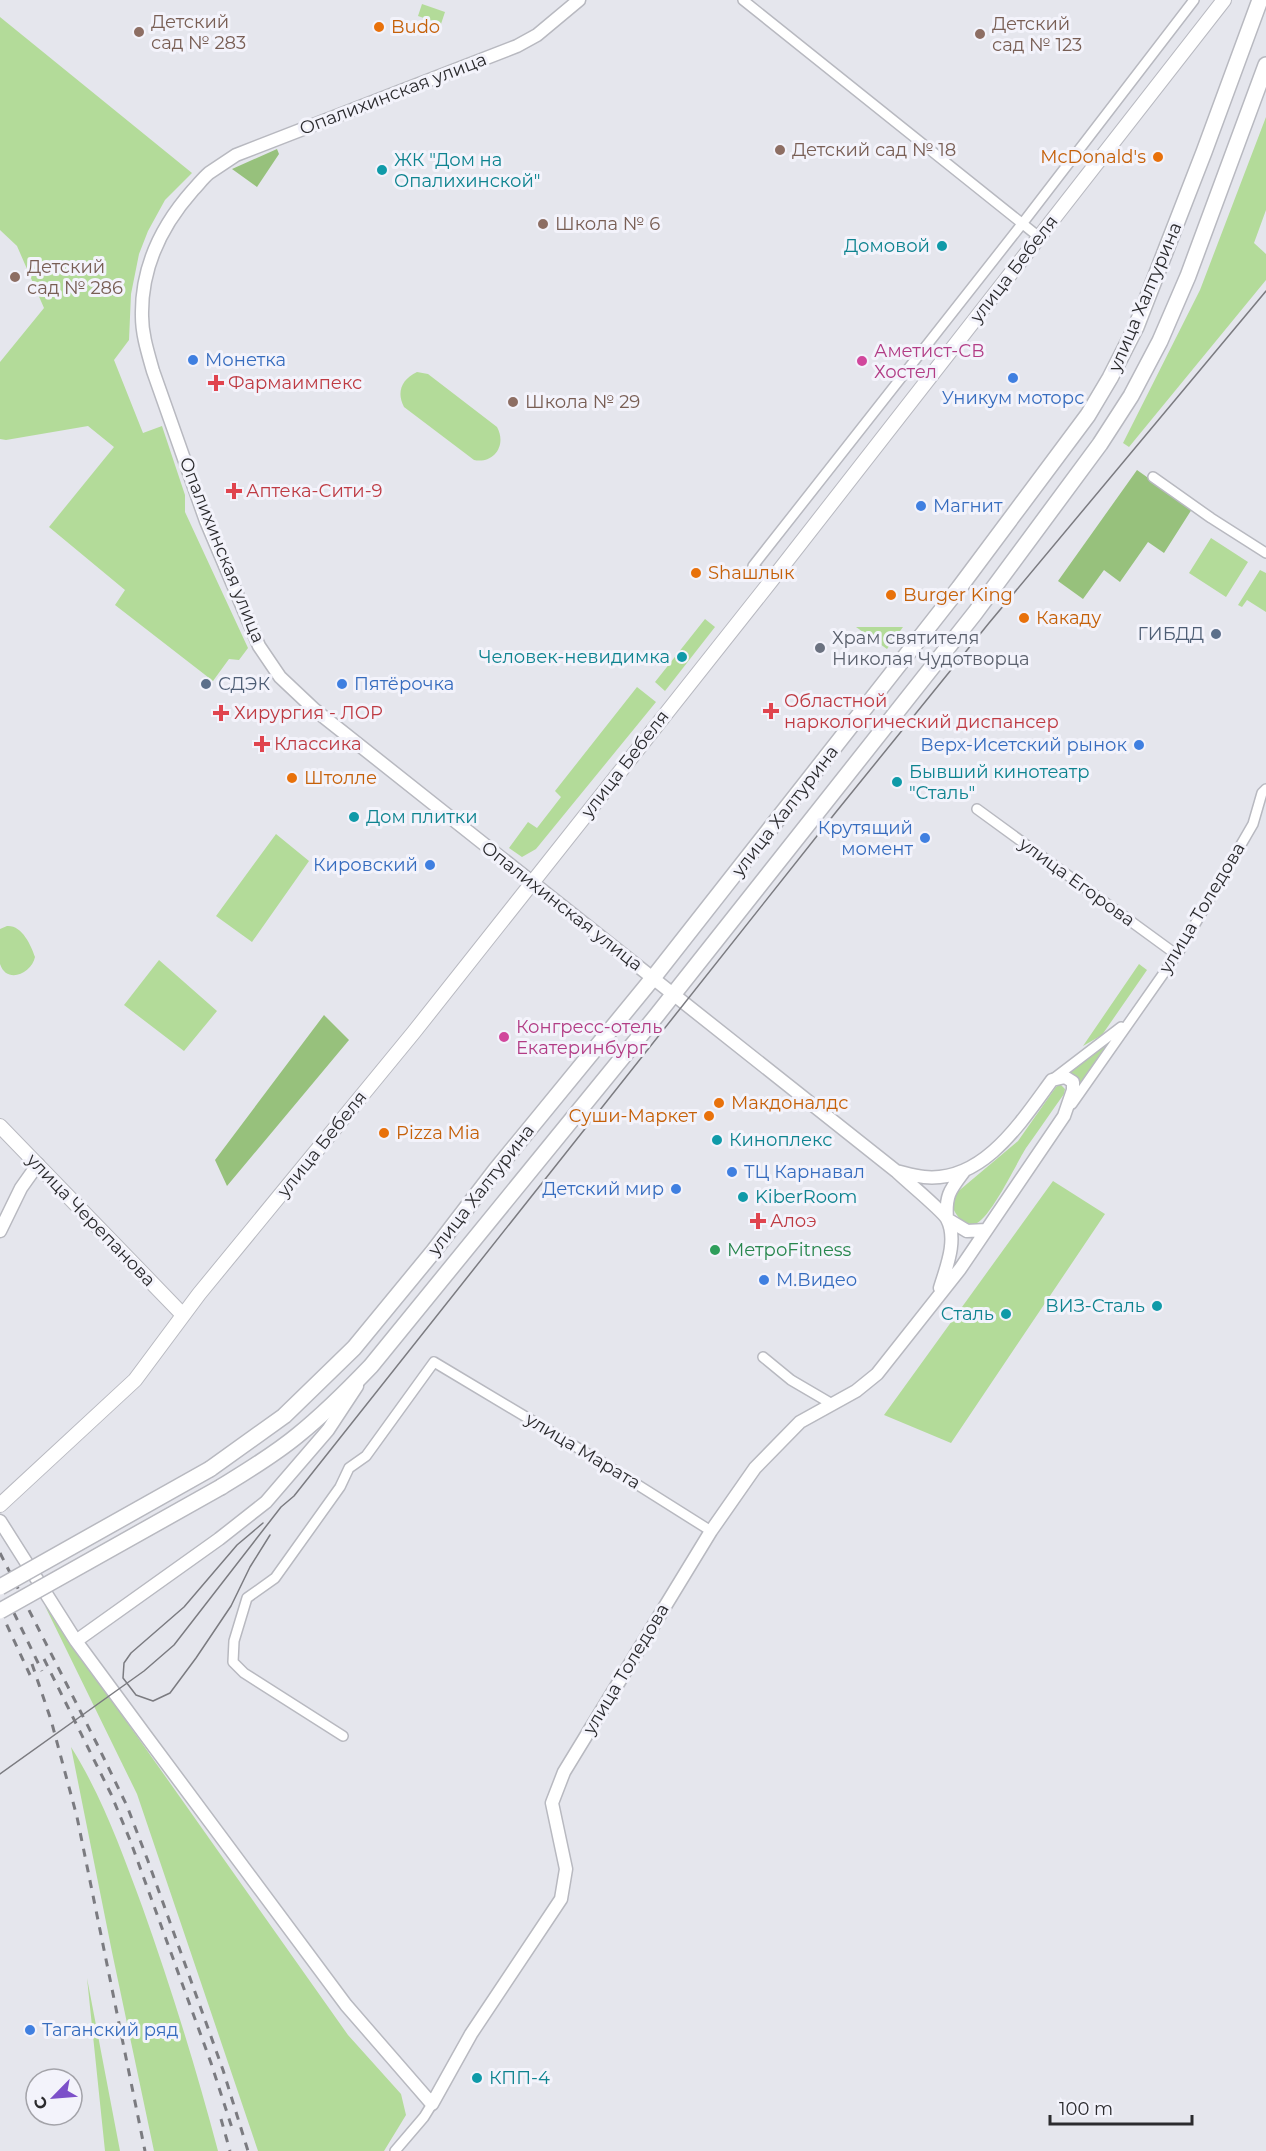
<svg xmlns="http://www.w3.org/2000/svg" width="1266" height="2151" viewBox="0 0 1266 2151" font-family="Montserrat,sans-serif">
	<style>
		.green { fill: #b3db99 }
		.forest { fill: #97c17c }
		.lines { fill: none; stroke-linecap: round; stroke-linejoin: round }
		.minor-casing { stroke: #b8b9c0; stroke-width: 12 }
		.tertiary-casing { stroke: #b8b9c0; stroke-width: 15 }
		.secondary-casing { stroke: #b8b9c0; stroke-width: 16 }
		.primary-casing { stroke: #b8b9c0; stroke-width: 18 }
		.minor { stroke: #fff; stroke-width: 9 }
		.tertiary { stroke: #fff; stroke-width: 12 }
		.secondary { stroke: #fff; stroke-width: 14 }
		.primary { stroke: #fff; stroke-width: 15 }
		.tram { stroke: #7b7b80; stroke-width: 1.5 }
		.rail { stroke: #7b7b80; stroke-width: 3; stroke-dasharray: 8 8; stroke-linecap: butt }
		.primary-bridge-casing { stroke: #b8b9c0; stroke-width: 18; stroke-linecap: butt }
		.primary-bridge { stroke: #fff; stroke-width: 15 }
		.food-dot { fill: #e8710a; stroke: #f3f3fb; stroke-width: 2 }
		.education-dot { fill: #8d6e63; stroke: #f3f3fb; stroke-width: 2 }
		.culture-dot { fill: #0f9aa8; stroke: #f3f3fb; stroke-width: 2 }
		.shop-dot { fill: #3f7fe0; stroke: #f3f3fb; stroke-width: 2 }
		.hotel-dot { fill: #d1479c; stroke: #f3f3fb; stroke-width: 2 }
		.health-dot { fill: #e0444e; stroke: #f3f3fb; stroke-width: 2 }
		.service-dot { fill: #5c6f8a; stroke: #f3f3fb; stroke-width: 2 }
		.worship-dot { fill: #6b7280; stroke: #f3f3fb; stroke-width: 2 }
		.leisure-dot { fill: #2e9e5b; stroke: #f3f3fb; stroke-width: 2 }
		.labels { text-anchor: middle; stroke-width: 6; stroke-linejoin: round; paint-order: stroke }
		.education-label { font-size: 18px; fill: #785e54; stroke: #f3f3fb; text-anchor: start }
		.food-label { font-size: 18px; fill: #c56008; stroke: #f3f3fb; text-anchor: start }
		.street-label { font-size: 18px; fill: #2b2b2e; stroke: #f3f3fb }
		.culture-label { font-size: 18px; fill: #0d838f; stroke: #f3f3fb; text-anchor: start }
		.hotel-label { font-size: 18px; fill: #b23c85; stroke: #f3f3fb; text-anchor: start }
		.shop-label { font-size: 18px; fill: #366cbe; stroke: #f3f3fb; text-anchor: start }
		.health-label { font-size: 18px; fill: #be3a42; stroke: #f3f3fb; text-anchor: start }
		.service-label { font-size: 18px; fill: #4e5e75; stroke: #f3f3fb; text-anchor: end }
		.worship-label { font-size: 18px; fill: #5b616d; stroke: #f3f3fb; text-anchor: start }
		.leisure-label { font-size: 18px; fill: #27864d; stroke: #f3f3fb; text-anchor: start }
	</style>
	<rect width="100%" height="100%" fill="#e5e6ed"/>
	<path class="green" d="M422,4L445,12L441,24L418,16Z
		M0,17L192,173L165,200L148,231L139,254L131,294L129,340L114,360L143,433L162,426L185,495V512L248,648L239,660L229,659L213,681L115,605L125,590L49,527L114,447L88,426L6,440L0,439V362L44,308L17,246L0,230Z
		M1266,117V210L1254,243L1266,254V280L1129,447L1123,443L1200,290Z
		M417,372L428,374L497,427C507,445 494,464 474,460L404,407C396,392 402,379 417,372Z
		M1211,538L1248,562L1226,597L1189,573Z
		M1260,570L1266,573V612L1247,600L1242,607L1238,605Z
		M705,619L715,627L665,691L655,682Z
		M856,627H903L887,649Z
		M637,687L656,702L536,849L522,857L509,848L528,822L537,828L561,797L555,791Z
		M276,834L309,861L252,942L216,916Z
		M7,926C22,925 31,945 35,957C32,973 7,985 0,964C0,954 0,940 0,929Z
		M159,960L217,1011L184,1051L124,1005Z
		M1139,964L1147,970L1102,1035L1083,1046Z
		M1108,1044L1079,1087L1067,1071Z
		M1060,1084L1065,1089L1064,1094C1051,1112 1039,1130 1026,1148C1017,1162 989,1222 974,1224C961,1225 955,1213 951,1204L955,1194L1018,1141L1056,1087Z
		M1053,1181L1105,1214L951,1443L884,1415Z
		M45,1606L348,2035L401,2094L406,2115L384,2151H258L137,1794Z
		M71,1747C102,1796 122,1852 142,1906C171,1987 196,2068 218,2151H154L112,1952Z
		M87,1978L120,2151H105Z"/>
	<path class="forest" d="M277,149L279,154L257,187L232,169Z
		M1137,470L1192,509L1164,553L1148,542L1120,582L1104,570L1083,599L1058,581Z
		M324,1015L349,1040L227,1186L215,1160Z"/>
	<g class="lines">
		<defs>
			<path id="minor" d="M743,0L1039,237
				M1153,477L1211,518L1266,553
				M771,581L753,566L1022,224L1194,0
				M977,809L1177,955
				M1053,1079L1121,1027
				M1072,1104L1180,950L1253,824L1262,793L1266,789
				M763,1357L791,1380L832,1404
				M343,1736L244,1673L233,1662L234,1641L247,1598L275,1578L340,1487L349,1468L366,1456L434,1362L603,1463L711,1531
				M395,2151L424,2117L432,2104"/>
			<path id="tertiary" d="M579,0L537,35L517,46L236,155C227,161 218,167 209,173C203,178 198,185 193,190C162,225 141,268 142,316C142,335 148,353 153,371L206,521L259,646L280,677L315,710L896,1171C905,1180 943,1211 947,1219C958,1240 946,1268 940,1288
				M965,1170C951,1189 945,1194 947,1219L967,1231L986,1230
				M0,1231L21,1188L38,1164
				M0,1521L76,1641L146,1736L346,2005L432,2104L471,2034L561,1899L566,1869L552,1803L564,1772L711,1531L755,1468L800,1422L856,1391L877,1374L960,1269L1064,1116L1073,1090V1082L1065,1077L1052,1080C1021,1122 983,1183 924,1177C914,1176 905,1173 896,1171
				M76,1641L219,1539L266,1502L328,1430L357,1386"/>
			<path id="secondary" d="M0,1126L183,1315
				M0,1505L135,1380L199,1294L414,1032L771,581L1224,0"/>
			<path id="primary" d="M210,1469L284,1416L354,1348L433,1252L495,1171L653,978L959,588L1088,415L1110,378L1136,327L1204,152L1260,0
				M221,1487C247,1471 274,1455 298,1435C324,1414 348,1390 371,1366L657,1015L975,613L1100,444L1131,396L1160,341L1188,276L1266,65"/>
		</defs>
		<use href="#minor" class="minor-casing"/>
		<use href="#tertiary" class="tertiary-casing"/>
		<use href="#secondary" class="secondary-casing"/>
		<use href="#primary" class="primary-casing"/>
		<use href="#minor" class="minor"/>
		<use href="#tertiary" class="tertiary"/>
		<use href="#secondary" class="secondary"/>
		<use href="#primary" class="primary"/>
		<path class="tram" d="M263,1523L237,1545L184,1607L131,1653L124,1663L123,1678L136,1695L153,1701L170,1693L196,1658L231,1606L250,1567L270,1535
			M0,1774L144,1671L174,1645L281,1507L294,1496L836,812L989,623L1266,291"/>
		<path class="rail" d="M0,1553L97,1744L127,1806L148,1861L223,2070L248,2151
			M0,1584L42,1671
			M0,1610L30,1675
			M44,1659L111,1794L130,1840L211,2063L232,2128
			M32,1664L51,1720L77,1817L145,2151
			M221,2119L230,2151"/>
		<defs>
			<path id="primary-bridge" d="M0,1587L210,1469
				M0,1611L221,1487"/>
		</defs>
		<use href="#primary-bridge" class="primary-bridge-casing"/>
		<use href="#primary-bridge" class="primary-bridge"/>
	</g>
	<g class="food-dot">
		<circle cx="379" cy="27" r="6"/>
		<circle cx="1158" cy="157" r="6"/>
		<circle cx="696" cy="573" r="6"/>
		<circle cx="891" cy="595" r="6"/>
		<circle cx="1024" cy="618" r="6"/>
		<circle cx="292" cy="778" r="6"/>
		<circle cx="719" cy="1103" r="6"/>
		<circle cx="709" cy="1116" r="6"/>
		<circle cx="384" cy="1133" r="6"/>
	</g>
	<g class="education-dot">
		<circle cx="139" cy="32" r="6"/>
		<circle cx="980" cy="34" r="6"/>
		<circle cx="780" cy="150" r="6"/>
		<circle cx="543" cy="224" r="6"/>
		<circle cx="15" cy="277" r="6"/>
		<circle cx="513" cy="402" r="6"/>
	</g>
	<g class="culture-dot">
		<circle cx="382" cy="170" r="6"/>
		<circle cx="942" cy="246" r="6"/>
		<circle cx="682" cy="657" r="6"/>
		<circle cx="897" cy="782" r="6"/>
		<circle cx="354" cy="817" r="6"/>
		<circle cx="717" cy="1140" r="6"/>
		<circle cx="743" cy="1197" r="6"/>
		<circle cx="1157" cy="1306" r="6"/>
		<circle cx="1006" cy="1314" r="6"/>
		<circle cx="477" cy="2078" r="6"/>
	</g>
	<g class="shop-dot">
		<circle cx="193" cy="360" r="6"/>
		<circle cx="1013" cy="378" r="6"/>
		<circle cx="921" cy="506" r="6"/>
		<circle cx="342" cy="684" r="6"/>
		<circle cx="1139" cy="745" r="6"/>
		<circle cx="925" cy="838" r="6"/>
		<circle cx="430" cy="865" r="6"/>
		<circle cx="732" cy="1172" r="6"/>
		<circle cx="676" cy="1189" r="6"/>
		<circle cx="764" cy="1280" r="6"/>
		<circle cx="30" cy="2030" r="6"/>
	</g>
	<g class="hotel-dot">
		<circle cx="862" cy="361" r="6"/>
		<circle cx="504" cy="1037" r="6"/>
	</g>
	<g class="health-dot">
		<path d="M213 374h6v6h6v6h-6v6h-6v-6h-6v-6h6z"/>
		<path d="M231 482h6v6h6v6h-6v6h-6v-6h-6v-6h6z"/>
		<path d="M768 702h6v6h6v6h-6v6h-6v-6h-6v-6h6z"/>
		<path d="M218 704h6v6h6v6h-6v6h-6v-6h-6v-6h6z"/>
		<path d="M259 735h6v6h6v6h-6v6h-6v-6h-6v-6h6z"/>
		<path d="M755 1212h6v6h6v6h-6v6h-6v-6h-6v-6h6z"/>
	</g>
	<g class="service-dot">
		<circle cx="1216" cy="634" r="6"/>
		<circle cx="206" cy="684" r="6"/>
	</g>
	<circle class="worship-dot" cx="820" cy="648" r="6"/>
	<circle class="leisure-dot" cx="715" cy="1250" r="6"/>
	<g class="labels">
		<g class="education-label">
			<text x="151" y="28">Детский<tspan x="151" dy="21">сад № 283</tspan></text>
			<text x="992" y="30">Детский<tspan x="992" dy="21">сад № 123</tspan></text>
			<text x="792" y="156">Детский сад № 18</text>
			<text x="555" y="230">Школа № 6</text>
			<text x="27" y="273">Детский<tspan x="27" dy="21">сад № 286</tspan></text>
			<text x="525" y="408">Школа № 29</text>
		</g>
		<g class="food-label">
			<text x="391" y="33">Budo</text>
			<text x="1146" y="163" text-anchor="end">McDonald's</text>
			<text x="708" y="579">Shашлык</text>
			<text x="903" y="601">Burger King</text>
			<text x="1036" y="624">Какаду</text>
			<text x="304" y="784">Штолле</text>
			<text x="731" y="1109">Макдоналдс</text>
			<text x="697" y="1122" text-anchor="end">Суши-Маркет</text>
			<text x="396" y="1139">Pizza Mia</text>
		</g>
		<g class="street-label">
			<text transform="translate(393 94) rotate(-21)" y="6">Опалихинская улица</text>
			<text transform="translate(1014 269) rotate(-52)" y="6">улица Бебеля</text>
			<text transform="translate(1145 297) rotate(-67)" y="6">улица Халтурина</text>
			<text transform="translate(222 550) rotate(68)" y="6">Опалихинская улица</text>
			<text transform="translate(625 764) rotate(-52)" y="6">улица Бебеля</text>
			<text transform="translate(785 811) rotate(-52)" y="6">улица Халтурина</text>
			<text transform="translate(1077 882) rotate(36)" y="6">улица Егорова</text>
			<text transform="translate(562 906) rotate(38)" y="6">Опалихинская улица</text>
			<text transform="translate(1202 908) rotate(-59)" y="6">улица Толедова</text>
			<text transform="translate(322 1144) rotate(-51)" y="6">улица Бебеля</text>
			<text transform="translate(481 1190) rotate(-52)" y="6">улица Халтурина</text>
			<text transform="translate(91 1220) rotate(46)" y="6">улица Черепанова</text>
			<text transform="translate(583 1451) rotate(31)" y="6">улица Марата</text>
			<text transform="translate(626 1669) rotate(-59)" y="6">улица Толедова</text>
		</g>
		<g class="culture-label">
			<text x="394" y="166">ЖК "Дом на<tspan x="394" dy="21">Опалихинской"</tspan></text>
			<text x="930" y="252" text-anchor="end">Домовой</text>
			<text x="670" y="663" text-anchor="end">Человек-невидимка</text>
			<text x="909" y="778">Бывший кинотеатр<tspan x="909" dy="21">"Сталь"</tspan></text>
			<text x="366" y="823">Дом плитки</text>
			<text x="729" y="1146">Киноплекс</text>
			<text x="755" y="1203">KiberRoom</text>
			<text x="1145" y="1312" text-anchor="end">ВИЗ-Сталь</text>
			<text x="994" y="1320" text-anchor="end">Сталь</text>
			<text x="489" y="2084">КПП-4</text>
		</g>
		<g class="hotel-label">
			<text x="874" y="357">Аметист-СВ<tspan x="874" dy="21">Хостел</tspan></text>
			<text x="516" y="1033">Конгресс-отель<tspan x="516" dy="21">Екатеринбург</tspan></text>
		</g>
		<g class="shop-label">
			<text x="205" y="366">Монетка</text>
			<text x="1013" y="404" text-anchor="middle">Уникум моторс</text>
			<text x="933" y="512">Магнит</text>
			<text x="354" y="690">Пятёрочка</text>
			<text x="1127" y="751" text-anchor="end">Верх-Исетский рынок</text>
			<text x="913" y="834" text-anchor="end">Крутящий<tspan x="913" dy="21">момент</tspan></text>
			<text x="418" y="871" text-anchor="end">Кировский</text>
			<text x="744" y="1178">ТЦ Карнавал</text>
			<text x="664" y="1195" text-anchor="end">Детский мир</text>
			<text x="776" y="1286">М.Видео</text>
			<text x="42" y="2036">Таганский ряд</text>
		</g>
		<g class="health-label">
			<text x="228" y="389">Фармаимпекс</text>
			<text x="246" y="497">Аптека-Сити-9</text>
			<text x="784" y="707">Областной<tspan x="784" dy="21">наркологический диспансер</tspan></text>
			<text x="234" y="719">Хирургия - ЛОР</text>
			<text x="274" y="750">Классика</text>
			<text x="770" y="1227">Алоэ</text>
		</g>
		<g class="service-label">
			<text x="1204" y="640">ГИБДД</text>
			<text x="218" y="690" text-anchor="start">СДЭК</text>
		</g>
		<g class="worship-label">
			<text x="832" y="644">Храм святителя<tspan x="832" dy="21">Николая Чудотворца</tspan></text>
		</g>
		<g class="leisure-label">
			<text x="727" y="1256">МетроFitness</text>
		</g>
	</g>
	<g transform="translate(54 2097) rotate(245)"><circle r="28" fill="#f3f3fb" stroke="#a3a3a9" stroke-width="1.5"/>
	<path d="M0-4.5L10 22L0 15L-10 22Z" fill="#7c50c9"/>
	<text y="-9" font-size="16" font-weight="bold" text-anchor="middle" fill="#2b2b2e">С</text>
	</g>
	<path d="M1050 2115v9h142v-9" fill="none" stroke="#2b2b2e" stroke-width="3"/>
	<text x="1059" y="2115" font-size="18" fill="#2b2b2e" stroke="#f3f3fb" stroke-width="4.5" paint-order="stroke">100 m</text>
</svg>
